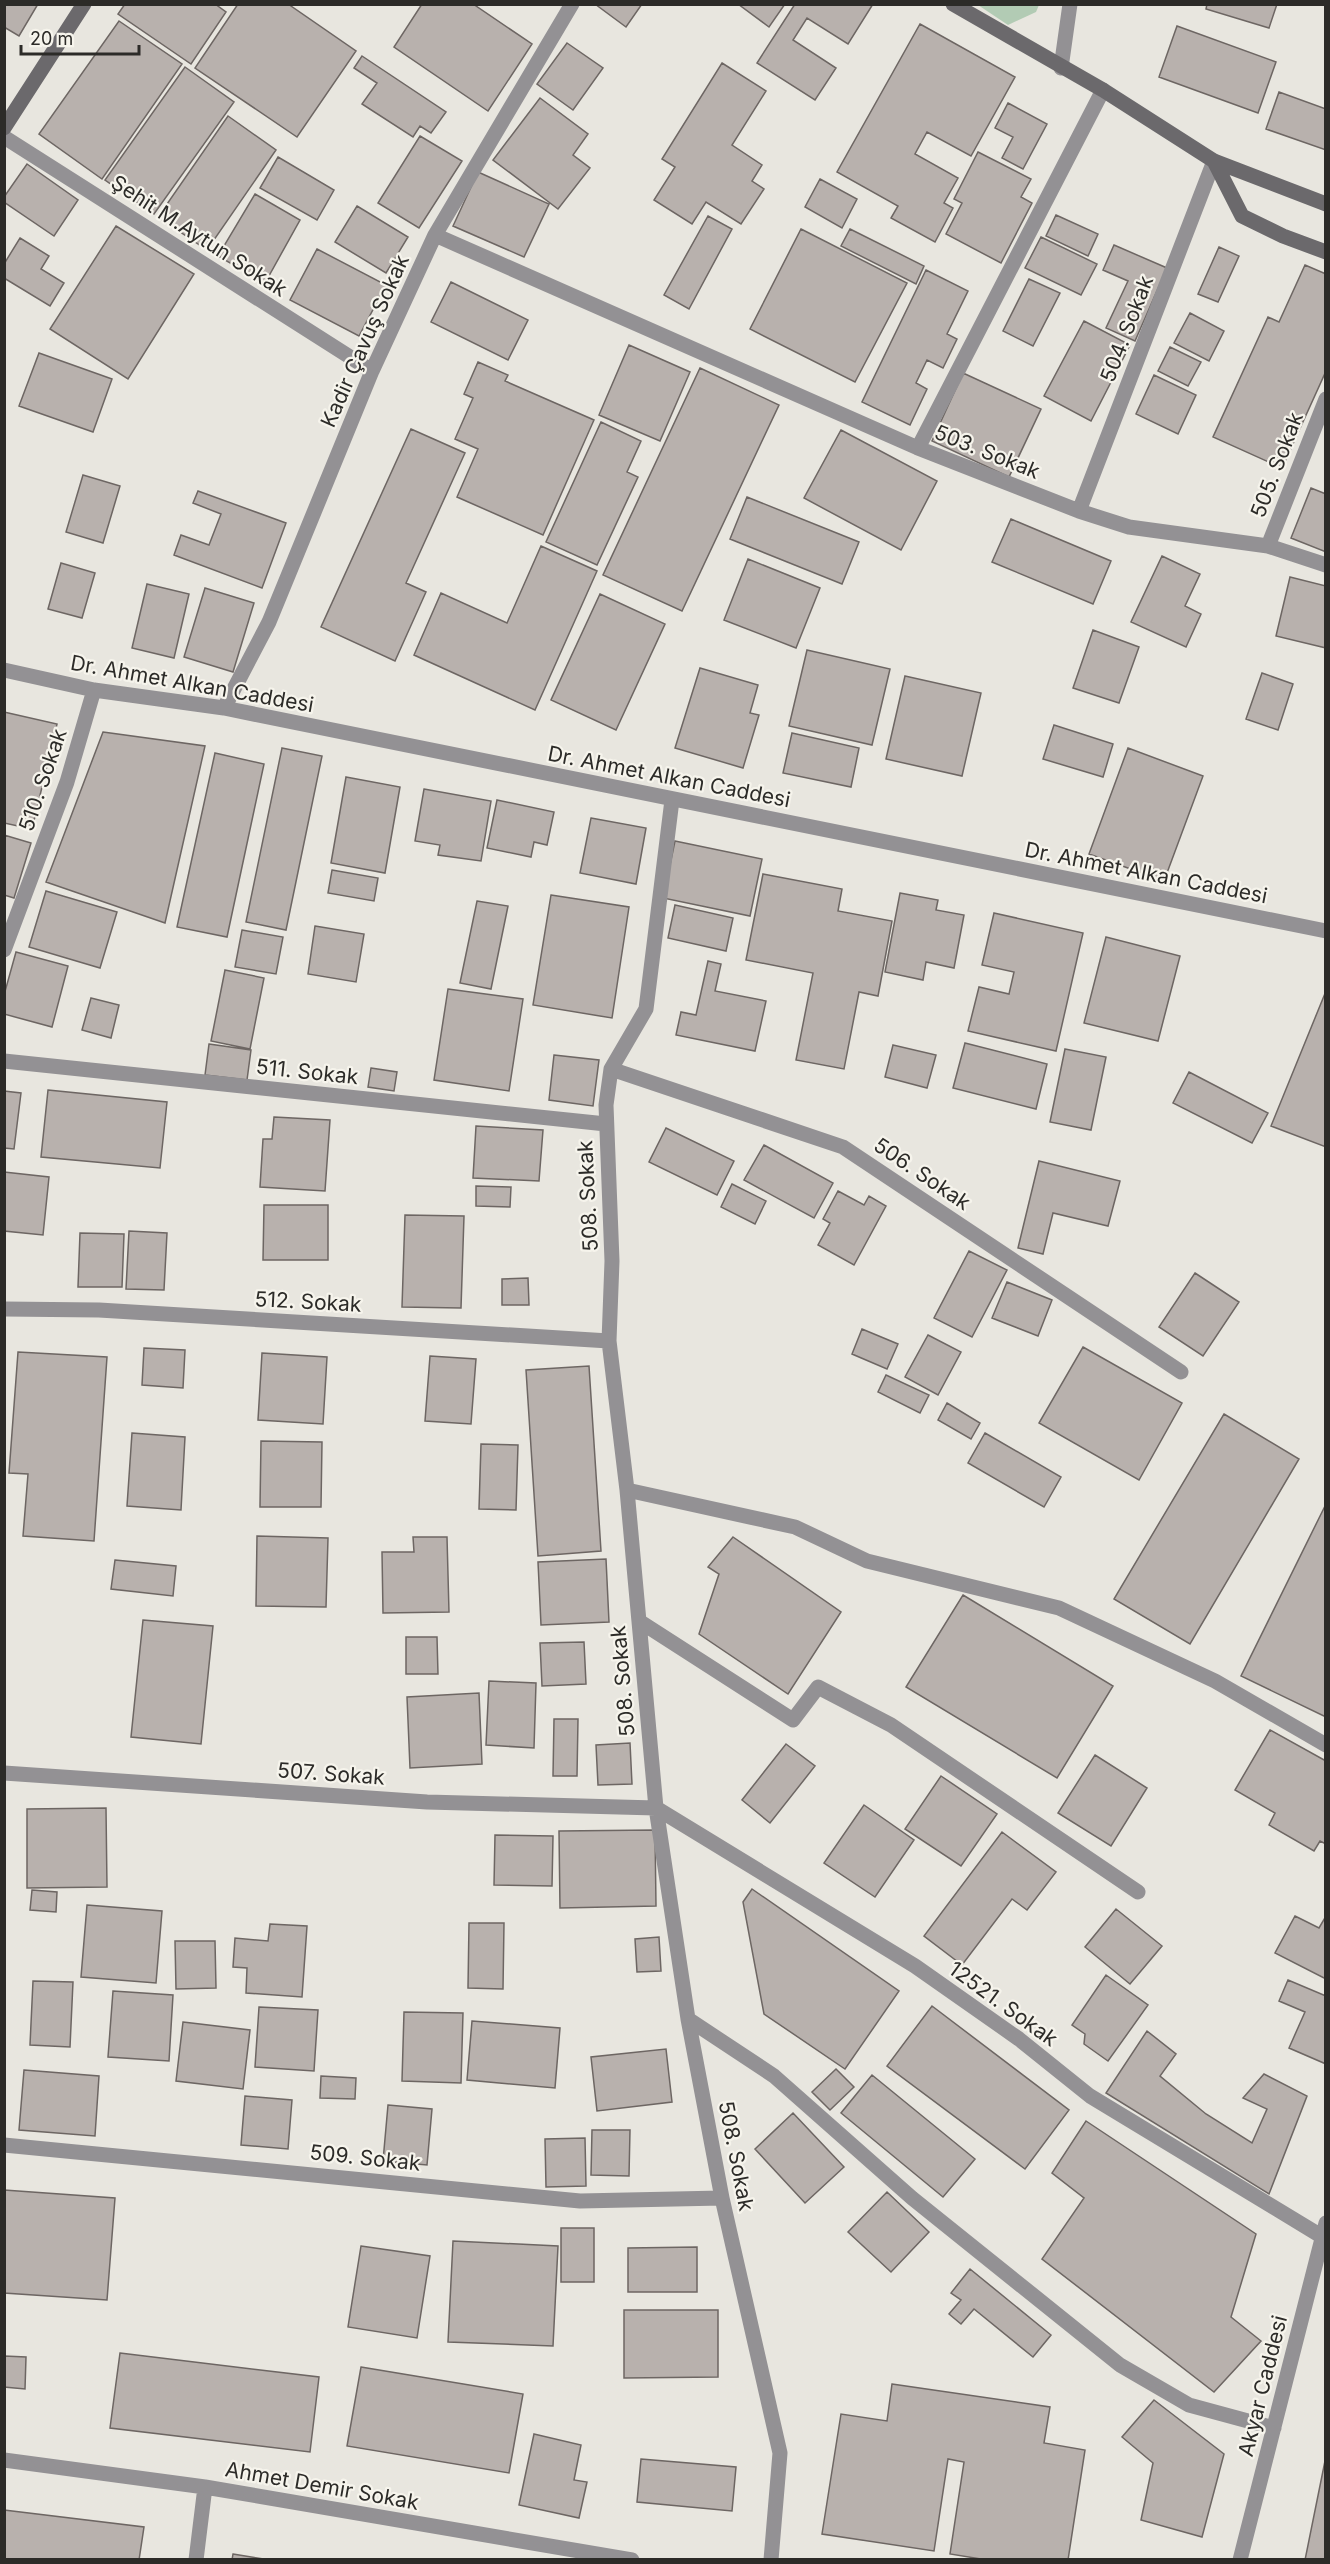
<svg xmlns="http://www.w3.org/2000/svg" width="1330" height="2564" viewBox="0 0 1330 2564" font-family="Inter,sans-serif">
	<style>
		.green { fill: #b2cbb4 }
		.building { fill: #b8b1ad; stroke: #6d6663; stroke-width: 1.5 }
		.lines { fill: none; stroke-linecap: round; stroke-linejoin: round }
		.street { stroke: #939194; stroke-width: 15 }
		.secondary { stroke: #6b696c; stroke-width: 15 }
		.labels { text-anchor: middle; stroke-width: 4.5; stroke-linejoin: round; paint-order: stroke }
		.street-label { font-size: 21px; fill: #2c2b28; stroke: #f6f4ec }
	</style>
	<rect width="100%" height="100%" fill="#e8e6df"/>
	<path class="green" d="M978,5H1039L1036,12L1008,25Z"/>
	<path class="building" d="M4,4H38L19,36L4,27Z
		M125,4H215L226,12L191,64L118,14Z
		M238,4H288L356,51L297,137L195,68Z
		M422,4H473L532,44L488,111L394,47Z
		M595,4H642L626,27Z
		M738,4H785L769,27Z
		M795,4H873L848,44L807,18L793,40L836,68L815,100L757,63Z
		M1207,4H1277L1269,28L1206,9Z
		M119,21L182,64L102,179L39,134Z
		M920,24L1015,77L971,156L927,132L915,154L958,178L944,203L953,208L935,242L891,218L898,206L837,172Z
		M1177,26L1276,62L1258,113L1159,77Z
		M567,43L603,68L573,110L537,84Z
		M362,56L446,112L431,133L420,126L413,137L362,104L377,83L354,68Z
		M722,63L766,91L732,145L762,165L752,181L764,189L741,224L706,202L692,224L654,200L675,167L662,159Z
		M185,67L234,102L154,214L105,180Z
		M1279,92L1326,109V150L1266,129Z
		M540,98L588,134L573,155L590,168L558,209L493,160Z
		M1008,103L1047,124L1023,169L1002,158L1013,137L995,128Z
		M228,116L276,150L207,250L158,217Z
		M420,136L462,161L419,228L378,203Z
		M978,152L1031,179L1021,197L1032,203L1001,263L946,234L962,203L954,199Z
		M278,157L334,190L317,220L260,188Z
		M27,164L78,200L54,236L4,202V197Z
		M478,172L549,204L524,257L453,226Z
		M820,179L857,199L842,228L805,207Z
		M255,194L300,220L265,283L218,256Z
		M357,206L408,237L386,273L335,242Z
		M1056,215L1098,234L1088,256L1046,236Z
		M708,216L732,229L689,309L664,295Z
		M116,226L194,274L128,379L50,329Z
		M801,229L907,283L855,382L750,329Z
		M850,229L924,266L916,284L841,246Z
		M1041,237L1097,264L1081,295L1025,268Z
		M20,238L49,256L41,269L64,283L50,306L4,278V264Z
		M1114,245L1167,268L1135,341L1106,328L1128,281L1103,270Z
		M1219,247L1239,256L1218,302L1198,294Z
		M317,249L386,285L359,336L290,300Z
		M1305,265L1326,274V371L1282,468L1213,437L1268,317L1279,322Z
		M926,270L968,291L947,334L957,339L943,368L927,360L916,383L927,389L910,425L862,402Z
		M1029,279L1060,293L1033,346L1003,331Z
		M451,282L528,320L508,360L431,322Z
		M1190,313L1224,331L1209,361L1174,343Z
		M1084,321L1130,345L1091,421L1044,396Z
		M629,345L690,372L660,441L599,415Z
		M1170,347L1201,362L1188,386L1158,371Z
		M39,353L112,379L93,432L19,406Z
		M478,362L508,375L505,381L594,420L543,535L457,497L478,449L455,439L473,398L464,394Z
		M700,368L779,405L682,611L603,575Z
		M963,373L1041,409L1009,477L932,441Z
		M1154,375L1196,395L1178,434L1136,414Z
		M601,422L641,441L627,472L638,477L597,565L546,542Z
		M411,429L465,453L406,583L426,592L395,661L321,627Z
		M841,430L937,481L901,550L804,498Z
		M83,475L120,486L103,543L66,532Z
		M1311,488L1326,494V552L1291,538Z
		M198,491L286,523L262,588L174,555L181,535L209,545L221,514L193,503Z
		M747,497L859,542L842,584L730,539Z
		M1011,519L1111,561L1093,604L992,562Z
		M541,546L597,571L535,710L414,655L441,593L507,623Z
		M1162,556L1200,574L1185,606L1201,614L1186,647L1131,622Z
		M748,559L820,588L796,648L724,620Z
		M61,563L95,573L82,618L48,609Z
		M1290,577L1326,586V648L1276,636Z
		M147,584L189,594L174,658L132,648Z
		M205,588L254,603L233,672L184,657Z
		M600,594L665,624L616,730L551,700Z
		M1093,630L1139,647L1119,703L1073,688Z
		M807,650L890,669L872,745L789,726Z
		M700,668L758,685L750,713L759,715L743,768L675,748Z
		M1262,673L1293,684L1278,730L1246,719Z
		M905,676L981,693L962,776L886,759Z
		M4,712L57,724L32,829L4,823Z
		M1054,725L1113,744L1103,777L1043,759Z
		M103,732L205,746L165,923L46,882Z
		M792,733L859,748L851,787L783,773Z
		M282,748L322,756L286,930L246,922Z
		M1128,748L1203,776L1164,881L1089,854Z
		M215,753L264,764L227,937L177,927Z
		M346,777L400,787L385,873L331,863Z
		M424,789L491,801L481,861L438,855L440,845L415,841Z
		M497,800L554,812L547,845L534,842L531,857L487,848Z
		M591,818L646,828L636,884L580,873Z
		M4,835L31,843L14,898L4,895Z
		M675,841L762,859L750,916L663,898Z
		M332,870L378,878L374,901L328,893Z
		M763,874L842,889L838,911L892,921L878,996L859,992L844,1069L796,1060L813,973L746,960Z
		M46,891L117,912L100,968L29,947Z
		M900,893L938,900L936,910L964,915L954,968L926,962L923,980L885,972Z
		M551,895L629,907L612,1018L533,1005Z
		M477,901L508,906L491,989L460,983Z
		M675,905L733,918L726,951L668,938Z
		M994,913L1083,933L1056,1051L968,1031L979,987L1009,994L1014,972L982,965Z
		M315,926L364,934L356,982L308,974Z
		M242,930L283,937L276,974L235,967Z
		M1106,937L1180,956L1158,1041L1084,1023Z
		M16,952L68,966L52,1027L4,1014V995Z
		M708,961L721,964L715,991L766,1001L755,1051L676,1035L681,1012L696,1015Z
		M225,970L264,978L250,1049L211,1041Z
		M448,989L523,999L509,1091L434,1080Z
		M1326,991V1147L1271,1126Z
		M91,998L119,1005L111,1038L82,1030Z
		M965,1043L1047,1064L1036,1109L953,1088Z
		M209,1044L251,1050L247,1080L205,1075Z
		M893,1045L936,1055L927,1088L885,1077Z
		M1065,1049L1106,1057L1091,1130L1050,1122Z
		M554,1055L599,1060L593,1106L549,1100Z
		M371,1068L397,1072L394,1091L368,1087Z
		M1189,1072L1268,1113L1252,1143L1173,1103Z
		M48,1090L167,1102L160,1168L41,1157Z
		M4,1091L21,1093L14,1149L4,1148Z
		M274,1117L330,1120L325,1191L260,1187L263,1139H272Z
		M476,1126L543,1130L539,1181L473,1178Z
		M666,1128L734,1161L717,1195L649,1162Z
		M764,1145L833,1183L814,1218L744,1180Z
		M1039,1161L1120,1181L1108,1226L1053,1213L1043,1254L1018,1248Z
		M4,1172L49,1177L43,1235L4,1231Z
		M732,1184L766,1201L755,1224L721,1207Z
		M476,1186L511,1187L510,1207L476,1206Z
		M838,1191L864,1205L869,1196L886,1206L854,1265L818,1245L830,1223L823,1219Z
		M264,1205H328V1260H263Z
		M405,1215L464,1216L461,1308L402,1307Z
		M129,1231L167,1233L164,1290L126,1289Z
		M80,1233L124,1234L122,1287H78Z
		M969,1251L1007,1270L972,1337L934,1318Z
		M1195,1273L1239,1302L1203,1356L1159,1327Z
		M528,1278L529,1305H502V1279Z
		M1007,1282L1052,1300L1038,1336L992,1318Z
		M862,1329L898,1344L887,1369L852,1354Z
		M928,1335L961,1352L938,1395L905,1377Z
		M1083,1347L1182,1403L1139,1480L1039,1423Z
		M144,1348L185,1350L183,1388L142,1385Z
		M18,1352L107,1357L94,1541L23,1536L28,1474L9,1473Z
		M262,1353L327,1357L323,1424L258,1420Z
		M430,1356L476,1359L471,1424L425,1421Z
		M589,1366L601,1551L538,1556L526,1370Z
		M886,1375L929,1395L920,1413L878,1392Z
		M947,1403L980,1423L971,1439L938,1420Z
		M1224,1414L1299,1459L1190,1644L1114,1599Z
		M132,1433L185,1437L181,1510L127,1506Z
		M985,1433L1061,1477L1044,1507L968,1463Z
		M261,1441L322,1442L321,1507H260Z
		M481,1444L518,1445L516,1510L479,1509Z
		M1326,1504V1717L1241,1676Z
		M257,1536L328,1538L326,1607L256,1606Z
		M413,1537H447L449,1612L383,1613L382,1552H414Z
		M733,1537L841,1612L788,1694L699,1634L719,1574L708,1567Z
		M606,1559L609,1622L541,1625L538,1562Z
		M115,1560L176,1566L173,1596L111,1589Z
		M963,1595L1113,1686L1057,1778L906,1687Z
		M143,1620L213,1626L201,1744L131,1737Z
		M406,1637H437L438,1674H406Z
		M584,1642L586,1684L542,1686L540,1643Z
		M489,1681L536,1683L534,1748L486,1745Z
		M479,1693L482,1764L410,1768L407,1697Z
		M554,1719H578L577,1776H553Z
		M1270,1730L1326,1761V1844L1320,1841L1314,1851L1269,1825L1275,1813L1235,1790Z
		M630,1743L632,1784L598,1785L596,1745Z
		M786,1744L815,1766L770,1823L742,1800Z
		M1095,1755L1147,1788L1111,1846L1058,1813Z
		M941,1776L997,1814L961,1866L905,1829Z
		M864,1805L914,1840L875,1897L824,1863Z
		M106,1808L107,1887L27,1888V1809Z
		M655,1830L656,1906L560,1908L559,1831Z
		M1002,1832L1056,1872L1027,1910L1012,1899L962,1965L924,1936Z
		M495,1835L553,1836L552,1886L494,1885Z
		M752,1889L899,1991L845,2069L764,2014L743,1902Z
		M32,1890L57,1892L56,1912L30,1910Z
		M87,1905L162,1911L156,1983L81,1977Z
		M1116,1909L1162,1946L1130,1984L1085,1947Z
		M1295,1916L1319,1928L1326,1916V1979L1275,1953Z
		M469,1923H504L503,1989L468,1988Z
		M270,1924L307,1926L302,1997L246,1993L247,1968L233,1967L235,1938L268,1941Z
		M659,1937L661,1971L637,1972L635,1939Z
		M175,1941H215L216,1988L176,1989Z
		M1106,1975L1148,2005L1108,2061L1084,2044L1085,2034L1072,2025Z
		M1288,1980L1326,1996V2064L1289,2048L1305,2012L1279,2001Z
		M33,1981L73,1982L70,2047L30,2045Z
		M113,1991L173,1995L169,2061L108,2057Z
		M932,2006L1069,2110L1025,2169L887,2066Z
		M259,2007L318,2010L314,2071L255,2067Z
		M404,2012L463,2013L461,2083L402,2081Z
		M472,2021L560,2028L555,2088L467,2080Z
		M183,2022L250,2030L243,2089L176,2081Z
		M1147,2031L1176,2054L1160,2076L1206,2114L1252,2143L1267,2109L1243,2098L1264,2074L1307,2096L1269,2194L1106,2093Z
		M666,2049L672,2102L597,2111L591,2057Z
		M836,2069L854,2087L830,2110L812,2092Z
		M24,2070L99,2076L95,2136L19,2130Z
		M872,2075L975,2159L943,2197L841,2113Z
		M321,2076L356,2078L355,2099L320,2098Z
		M245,2096L292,2100L288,2149L241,2145Z
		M388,2105L432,2109L427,2165L383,2161Z
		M793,2113L844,2167L805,2203L755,2149Z
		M1086,2121L1256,2234L1231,2317L1261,2341L1214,2392L1042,2259L1084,2198L1052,2173Z
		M592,2130H630L629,2176L591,2175Z
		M585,2138L586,2186L546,2187L545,2139Z
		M4,2190L115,2198L107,2300L4,2293Z
		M887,2192L929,2232L891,2272L848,2232Z
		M561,2228H594V2282H561Z
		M453,2241L558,2246L553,2346L448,2342Z
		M361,2246L430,2256L417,2338L348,2327Z
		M697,2247V2292H628V2248Z
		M970,2269L1051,2335L1033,2357L974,2309L961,2324L949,2314L961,2300L951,2293Z
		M624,2310H718V2377L624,2378Z
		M120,2353L319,2377L310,2452L110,2428Z
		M4,2356L26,2357L25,2389L4,2387Z
		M361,2367L523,2394L509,2473L347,2446Z
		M892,2384L1050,2407L1044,2443L1085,2450L1068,2560H987L950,2554L964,2462L948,2459L934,2551L822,2534L841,2414L887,2421Z
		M1154,2400L1224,2454L1202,2537L1141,2520L1153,2463L1122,2437Z
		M534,2434L581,2445L574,2480L587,2482L579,2518L519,2505Z
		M1326,2456V2560H1305Z
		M641,2459L736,2467L732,2511L637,2502Z
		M4,2510L144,2527L139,2560H4Z
		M233,2554L270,2560H232Z"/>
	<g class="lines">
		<path class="street" d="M1061,68L1070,4
			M1103,90L918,448L1079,511L1129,527L1268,546L1326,565
			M4,137L372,371
			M435,235L918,448
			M1079,511L1214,161
			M1268,546L1326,399
			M4,670L94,690L224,708L1326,931
			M224,708L269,622L372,371L435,235L572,4
			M672,800L646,1009L611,1069L606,1105L612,1261L609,1341L627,1490L656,1808L688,2019L722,2198L780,2453L771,2560
			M4,950L67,782L94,690
			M4,1061L606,1124
			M611,1069L843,1147L1181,1372
			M4,1309L99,1310L609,1341
			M627,1490L795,1527L867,1561L1059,1608L1215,1681L1326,1745
			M639,1621L793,1720L818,1687L891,1725L1138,1892
			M4,1773L427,1802L656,1808L915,1966L1019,2039L1090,2096L1326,2239
			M688,2019L774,2076L912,2198L1120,2365L1189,2405L1274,2428
			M4,2145L580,2201L722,2198
			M4,2460L205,2487L632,2560
			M196,2560L205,2487
			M1240,2560L1326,2223"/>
		<path class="secondary" d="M953,4L1103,90L1214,161L1326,204
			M4,128L84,4
			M1214,161L1242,216L1283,236L1326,252"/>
	</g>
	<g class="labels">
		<g class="street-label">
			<text transform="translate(199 236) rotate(33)" y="7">Şehit M.Aytun Sokak</text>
			<text transform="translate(1127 329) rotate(-69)" y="7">504. Sokak</text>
			<text transform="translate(365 341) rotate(-66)" y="7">Kadir Çavuş Sokak</text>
			<text transform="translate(987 452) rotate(22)" y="7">503. Sokak</text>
			<text transform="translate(1277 465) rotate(-69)" y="7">505. Sokak</text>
			<text transform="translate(192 684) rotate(10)" y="7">Dr. Ahmet Alkan Caddesi</text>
			<text transform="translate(669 777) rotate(11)" y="7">Dr. Ahmet Alkan Caddesi</text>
			<text transform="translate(43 780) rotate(-71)" y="7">510. Sokak</text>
			<text transform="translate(1146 873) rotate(11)" y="7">Dr. Ahmet Alkan Caddesi</text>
			<text transform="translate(307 1072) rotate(6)" y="7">511. Sokak</text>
			<text transform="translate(922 1174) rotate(34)" y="7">506. Sokak</text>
			<text transform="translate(588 1196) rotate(-93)" y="7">508. Sokak</text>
			<text transform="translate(308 1302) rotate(3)" y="7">512. Sokak</text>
			<text transform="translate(623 1681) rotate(-95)" y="7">508. Sokak</text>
			<text transform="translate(331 1774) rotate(4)" y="7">507. Sokak</text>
			<text transform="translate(1003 2004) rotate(36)" y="7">12521. Sokak</text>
			<text transform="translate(736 2156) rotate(79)" y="7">508. Sokak</text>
			<text transform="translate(365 2158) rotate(6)" y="7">509. Sokak</text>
			<text transform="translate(1263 2386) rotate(-76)" y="7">Akyar Caddesi</text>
			<text transform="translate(322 2486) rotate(10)" y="7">Ahmet Demir Sokak</text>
		</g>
	</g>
	<rect width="1330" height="2564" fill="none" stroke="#2c2b28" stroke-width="12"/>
	<path d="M21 45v9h118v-9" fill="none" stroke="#2c2b28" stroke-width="3"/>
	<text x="30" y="45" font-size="18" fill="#2c2b28" stroke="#f6f4ec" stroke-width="4.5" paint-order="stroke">20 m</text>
</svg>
